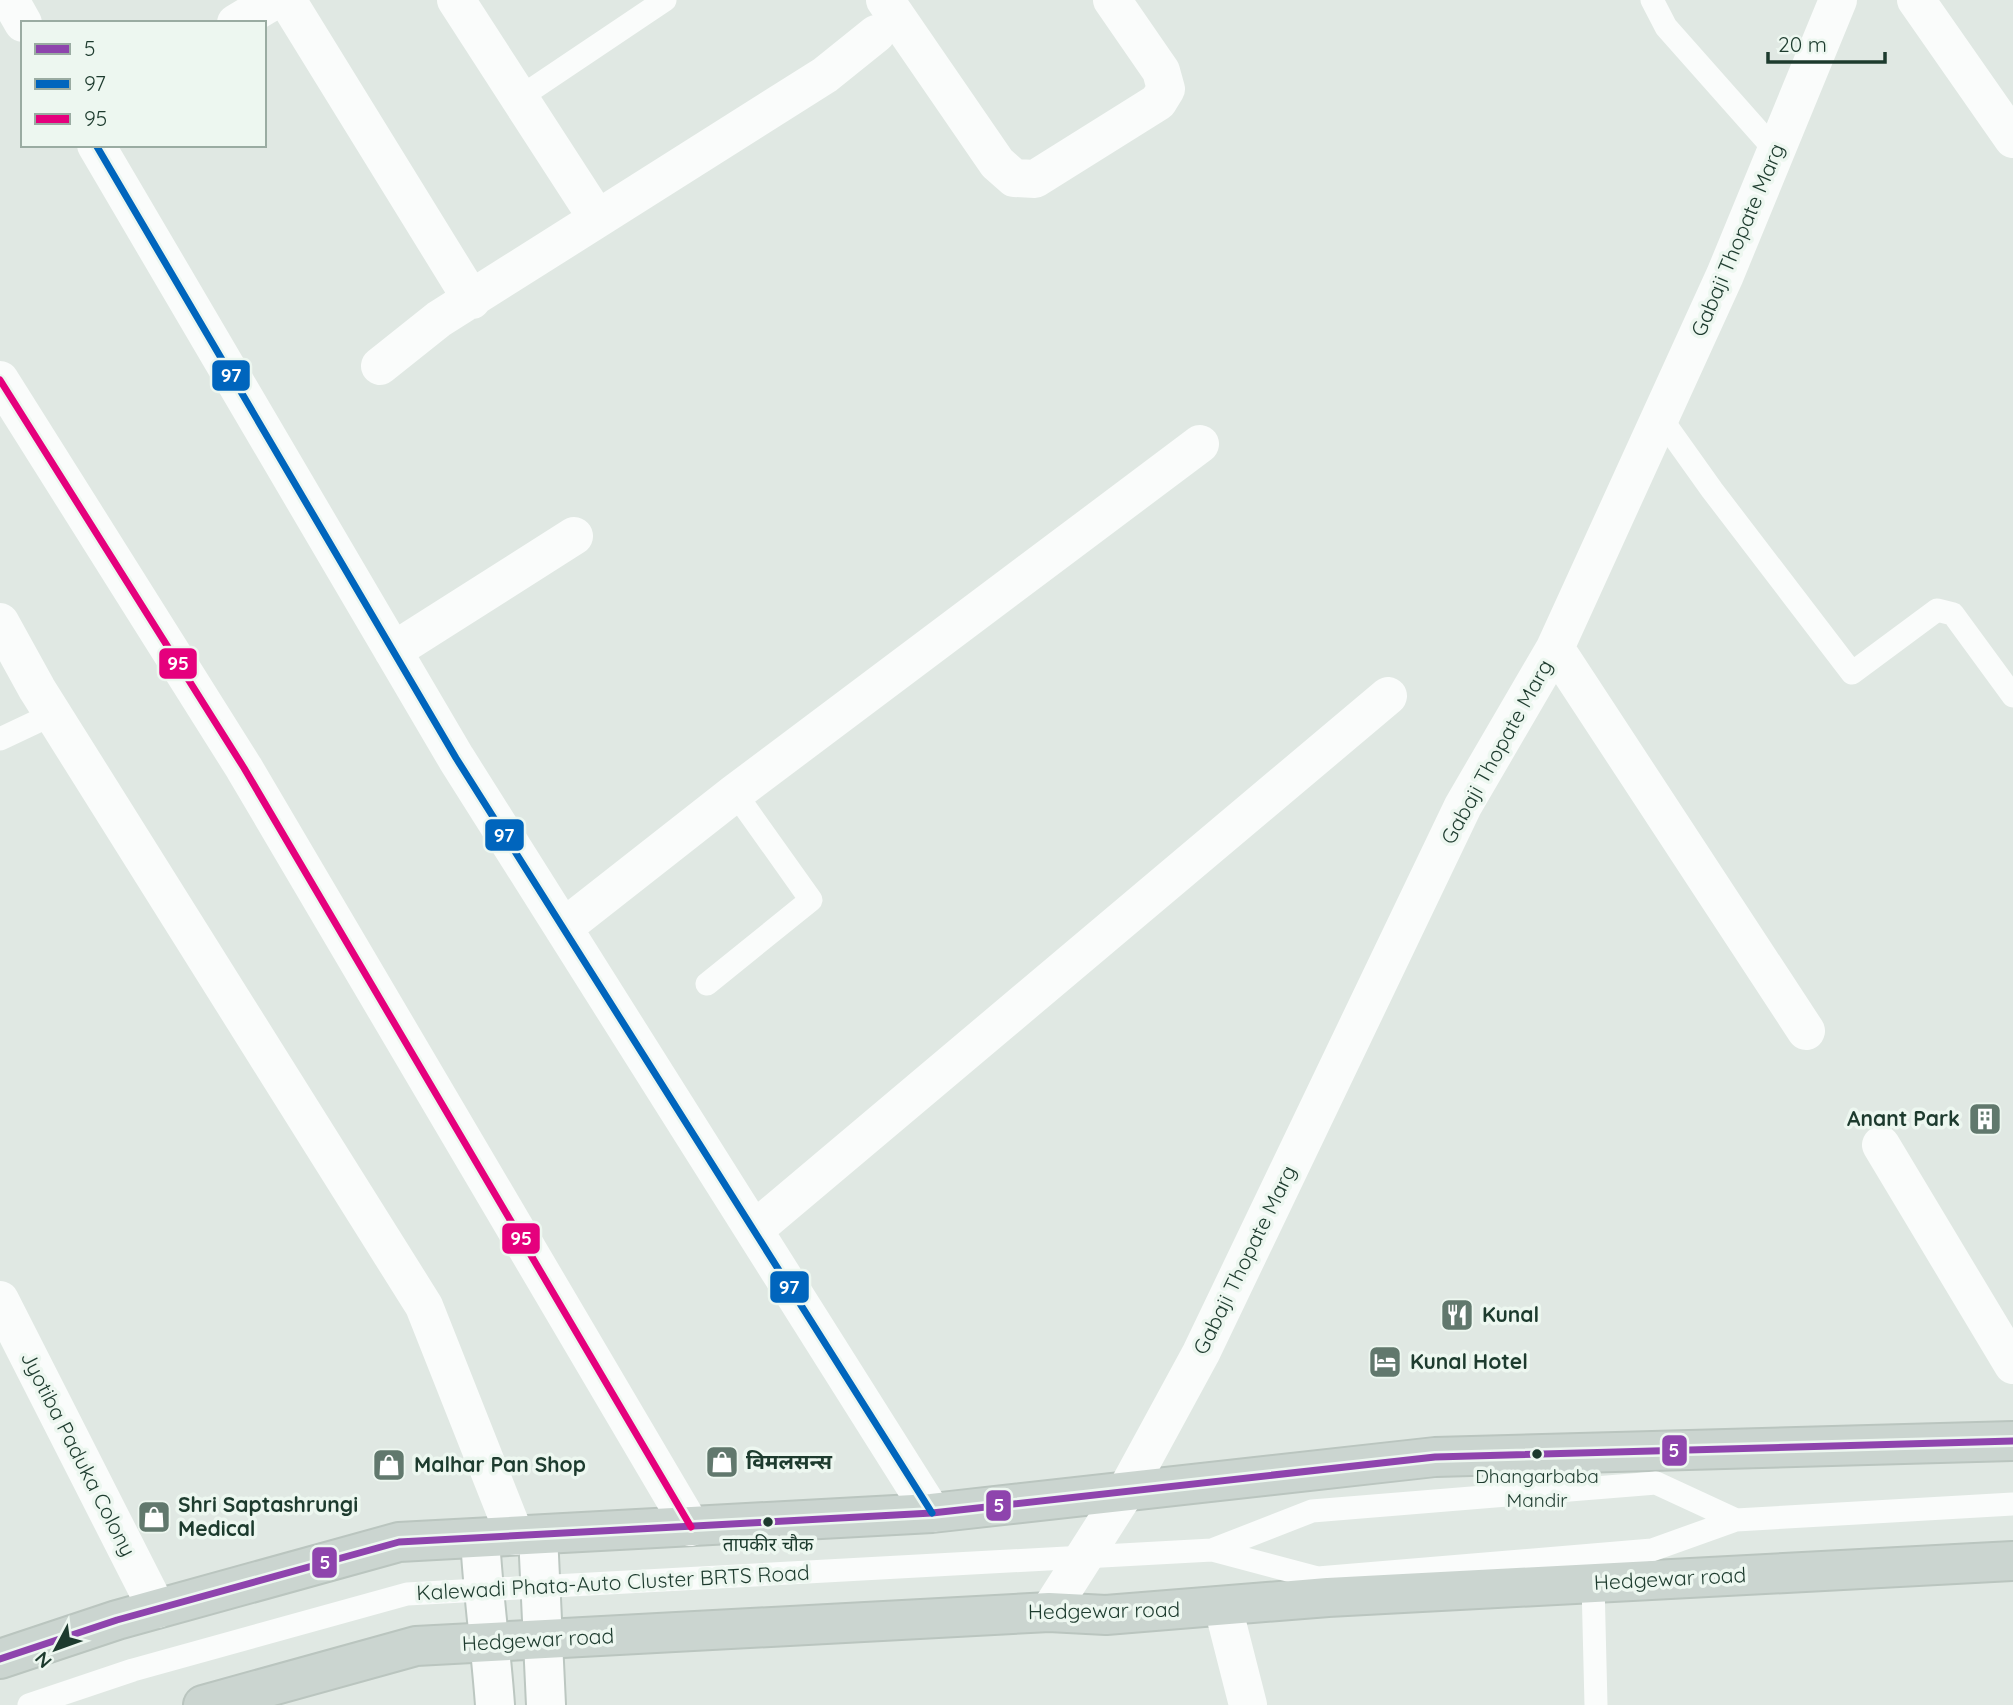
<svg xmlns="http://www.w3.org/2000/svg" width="2013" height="1705" viewBox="0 0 2013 1705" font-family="Quicksand,'Noto Sans Devanagari',sans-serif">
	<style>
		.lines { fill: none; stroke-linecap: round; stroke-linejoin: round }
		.secondary-casing { stroke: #bcc7c1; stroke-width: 42 }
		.primary-casing { stroke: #bac5bf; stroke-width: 42 }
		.lane { stroke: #fafcfb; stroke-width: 23 }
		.street { stroke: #fafcfb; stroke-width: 38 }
		.secondary { stroke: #fafcfb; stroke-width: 38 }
		.primary { stroke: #cbd5d0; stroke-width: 38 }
		.bus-1-casing { stroke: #edf7f0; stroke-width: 12 }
		.bus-2-casing { stroke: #edf7f0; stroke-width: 12 }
		.bus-3-casing { stroke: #edf7f0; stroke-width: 12 }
		.bus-1 { stroke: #8e44ad; stroke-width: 7 }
		.bus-2 { stroke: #0065bd; stroke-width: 7 }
		.bus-3 { stroke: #e5007d; stroke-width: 7 }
		.bus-dot { fill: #1d3b2e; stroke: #edf7f0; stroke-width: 2.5 }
		.labels { text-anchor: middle; stroke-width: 7; stroke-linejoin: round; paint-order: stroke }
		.bus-label { font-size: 19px; fill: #1d3b2e; stroke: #edf7f0 }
		.street-label { font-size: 21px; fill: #1d3b2e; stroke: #edf7f0 }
		.poi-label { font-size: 21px; font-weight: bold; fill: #1d3b2e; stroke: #edf7f0; text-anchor: start }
		.line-badge { stroke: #edf7f0; stroke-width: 2.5 }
		.badge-label { font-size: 19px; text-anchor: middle; font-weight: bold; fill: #fff }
	</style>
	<rect width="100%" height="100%" fill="#e0e8e3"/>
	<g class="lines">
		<defs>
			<path id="secondary" d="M538,1535L546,1705
				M480,1538C483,1594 491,1649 495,1705"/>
			<path id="primary" d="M0,1659L117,1620L399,1542L932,1513L1435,1457L2013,1441
				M203,1705L416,1646L1049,1612L1106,1615L1328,1597L2013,1561"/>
		</defs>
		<use href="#secondary" class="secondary-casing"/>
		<use href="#primary" class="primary-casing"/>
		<path class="lane" d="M1652,0L1666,27L1776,151
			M519,98L665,0
			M1660,417L1712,490L1852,673L1937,610L1953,614L2013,696
			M0,739L53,714
			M707,984L811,900L735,793
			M1212,1550L1312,1511L1656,1483L1736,1520
			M1593,1583L1596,1705
			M29,1705L133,1670L407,1594L1212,1550L1318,1578L1652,1550L1736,1520L2013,1504"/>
		<path class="street" d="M10,0L23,23
			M287,0L472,300
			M456,0L597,218
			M885,0L997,163L1014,178L1035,179L1158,102L1166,89L1161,71L1112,0
			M1916,0L2013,139
			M236,23L275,0
			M96,145L456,758L932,1513
			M380,366L439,319L825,75L876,34
			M0,380L244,768L691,1527
			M0,622L37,689L424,1306L515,1536
			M1555,648L1806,1031
			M393,651L574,536
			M563,928L735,793L1200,444
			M1881,1145L2013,1365
			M754,1230L1388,696
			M0,1300L157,1609
			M1223,1607L1248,1705
			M1049,1612L1126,1491L1201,1353L1463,806L1555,648L1725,275L1838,0"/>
		<use href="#secondary" class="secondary"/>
		<use href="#primary" class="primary"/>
		<defs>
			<path id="bus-1" d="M0,1659L117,1620L399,1542L932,1513L1435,1457L2013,1441"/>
			<path id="bus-2" d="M96,145L456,758L932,1513"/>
			<path id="bus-3" d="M0,380L244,768L691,1527"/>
		</defs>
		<use href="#bus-1" class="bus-1-casing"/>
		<use href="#bus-2" class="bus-2-casing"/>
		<use href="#bus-3" class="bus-3-casing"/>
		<use href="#bus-1" class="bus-1"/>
		<use href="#bus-2" class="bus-2"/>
		<use href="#bus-3" class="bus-3"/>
	</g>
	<defs>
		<symbol id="building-square" viewBox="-11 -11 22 22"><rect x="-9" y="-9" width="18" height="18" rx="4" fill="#61786d" stroke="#edf7f0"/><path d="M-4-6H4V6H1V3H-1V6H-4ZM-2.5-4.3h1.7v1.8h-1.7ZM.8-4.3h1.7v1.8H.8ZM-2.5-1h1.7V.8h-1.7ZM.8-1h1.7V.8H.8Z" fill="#fff"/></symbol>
		<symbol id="restaurant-square" viewBox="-11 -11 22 22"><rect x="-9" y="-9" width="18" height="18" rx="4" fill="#61786d" stroke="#edf7f0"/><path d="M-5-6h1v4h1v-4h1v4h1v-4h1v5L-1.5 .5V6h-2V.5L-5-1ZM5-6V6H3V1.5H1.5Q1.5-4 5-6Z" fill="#fff"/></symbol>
		<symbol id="hotel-square" viewBox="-11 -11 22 22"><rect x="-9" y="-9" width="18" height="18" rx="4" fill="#61786d" stroke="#edf7f0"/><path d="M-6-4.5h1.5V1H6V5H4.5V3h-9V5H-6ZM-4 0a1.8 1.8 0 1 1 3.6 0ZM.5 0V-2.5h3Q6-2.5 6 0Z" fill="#fff"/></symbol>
		<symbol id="shop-square" viewBox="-11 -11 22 22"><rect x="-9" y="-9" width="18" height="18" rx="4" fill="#61786d" stroke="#edf7f0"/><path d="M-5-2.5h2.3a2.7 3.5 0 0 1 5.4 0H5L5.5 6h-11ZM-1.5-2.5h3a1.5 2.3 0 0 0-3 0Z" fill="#fff"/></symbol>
	</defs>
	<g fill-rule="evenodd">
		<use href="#building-square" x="1966" y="1100" width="38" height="38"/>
		<use href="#restaurant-square" x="1438" y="1296" width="38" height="38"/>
		<use href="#hotel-square" x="1366" y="1343" width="38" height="38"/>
		<use href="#shop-square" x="703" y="1443" width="38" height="38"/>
		<use href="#shop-square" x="370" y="1446" width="38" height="38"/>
		<use href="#shop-square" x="135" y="1498" width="38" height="38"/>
	</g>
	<g class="bus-dot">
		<circle cx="1537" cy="1454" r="6"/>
		<circle cx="768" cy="1522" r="6"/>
	</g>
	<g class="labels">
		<g class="bus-label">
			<text x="1537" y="1483">Dhangarbaba<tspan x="1537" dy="24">Mandir</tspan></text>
			<text x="768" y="1551">तापकीर चौक</text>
		</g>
		<g class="street-label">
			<text transform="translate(1738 240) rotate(-67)" y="7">Gabaji Thopate Marg</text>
			<text transform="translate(1497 752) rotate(-61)" y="7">Gabaji Thopate Marg</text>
			<text transform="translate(1245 1260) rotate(-64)" y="7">Gabaji Thopate Marg</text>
			<text transform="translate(78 1454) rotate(63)" y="7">Jyotiba Paduka Colony</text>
			<text transform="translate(1670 1579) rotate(-3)" y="7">Hedgewar road</text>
			<text transform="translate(613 1583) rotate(-3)" y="7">Kalewadi Phata-Auto Cluster BRTS Road</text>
			<text transform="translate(1104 1611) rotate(-1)" y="7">Hedgewar road</text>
			<text transform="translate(538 1640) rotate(-3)" y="7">Hedgewar road</text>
		</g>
		<g class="poi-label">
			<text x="1960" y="1126" text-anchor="end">Anant Park</text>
			<text x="1482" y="1322">Kunal</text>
			<text x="1410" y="1369">Kunal Hotel</text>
			<text x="746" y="1469">विमलसन्स</text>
			<text x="414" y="1472">Malhar Pan Shop</text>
			<text x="178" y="1512">Shri Saptashrungi<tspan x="178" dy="24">Medical</tspan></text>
		</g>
	</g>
	<g class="line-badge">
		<rect x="211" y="359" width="40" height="33" rx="7" fill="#0065bd"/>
		<rect x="158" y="647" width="40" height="33" rx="7" fill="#e5007d"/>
		<rect x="484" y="818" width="41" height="34" rx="7" fill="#0065bd"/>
		<rect x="501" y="1222" width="40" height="33" rx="7" fill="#e5007d"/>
		<rect x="769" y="1270" width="41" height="34" rx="7" fill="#0065bd"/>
		<rect x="1661" y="1434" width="27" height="33" rx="7" fill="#8e44ad"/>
		<rect x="985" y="1489" width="27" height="33" rx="7" fill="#8e44ad"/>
		<rect x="311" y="1546" width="27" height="33" rx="7" fill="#8e44ad"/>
	</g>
	<g class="badge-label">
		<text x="231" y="382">97</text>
		<text x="178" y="670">95</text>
		<text x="504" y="842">97</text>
		<text x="521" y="1245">95</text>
		<text x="789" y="1294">97</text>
		<text x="1674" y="1457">5</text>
		<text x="999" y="1512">5</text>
		<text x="325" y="1569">5</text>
	</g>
	<rect x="21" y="21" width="245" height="126" fill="#edf7f0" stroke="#9aaca2" stroke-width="2"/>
	<rect x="35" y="44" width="35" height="10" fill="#8e44ad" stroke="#9aaca2" stroke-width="2"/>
	<text x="84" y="56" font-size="21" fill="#1d3b2e">5</text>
	<rect x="35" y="79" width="35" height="10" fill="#0065bd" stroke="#9aaca2" stroke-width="2"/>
	<text x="84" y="91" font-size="21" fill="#1d3b2e">97</text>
	<rect x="35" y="114" width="35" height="10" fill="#e5007d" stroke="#9aaca2" stroke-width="2"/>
	<text x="84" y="126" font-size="21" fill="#1d3b2e">95</text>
	<g transform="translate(56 1649) rotate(229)" stroke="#edf7f0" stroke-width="5" paint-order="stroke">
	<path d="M0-5L12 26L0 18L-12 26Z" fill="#1d3b2e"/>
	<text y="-10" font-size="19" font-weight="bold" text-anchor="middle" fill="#1d3b2e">N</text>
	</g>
	<path d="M1768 52v10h117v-10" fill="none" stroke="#1d3b2e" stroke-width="3.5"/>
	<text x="1778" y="52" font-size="21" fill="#1d3b2e" stroke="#edf7f0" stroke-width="5" paint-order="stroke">20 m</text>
</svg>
